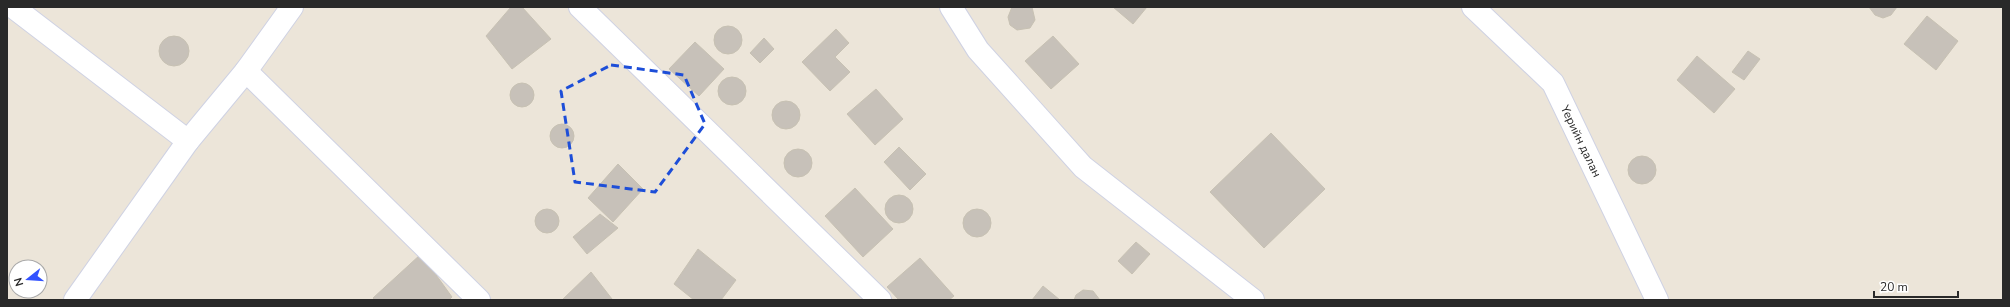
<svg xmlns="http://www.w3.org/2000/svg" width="2010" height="307" viewBox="0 0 2010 307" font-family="'Nunito Sans',sans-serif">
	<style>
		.building { fill: #c7c1b9; stroke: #c7c1b3 }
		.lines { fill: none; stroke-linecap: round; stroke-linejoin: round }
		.street-casing { stroke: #cfd2e3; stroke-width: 24 }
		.secondary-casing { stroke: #cfd2e3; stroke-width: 24 }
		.street { stroke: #fff; stroke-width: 22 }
		.secondary { stroke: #fff; stroke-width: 22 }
		.marked { fill: none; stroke: #1d4ed8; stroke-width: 3; stroke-dasharray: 8 5; stroke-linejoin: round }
		.labels { text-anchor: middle; stroke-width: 3; stroke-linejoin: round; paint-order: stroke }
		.street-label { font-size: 12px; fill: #292929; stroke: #fff }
	</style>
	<rect width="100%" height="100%" fill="#ece5d9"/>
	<path class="building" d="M511,7H522L551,39L512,69L486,36Z
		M1012,7H1032L1035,20L1030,28L1017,30L1010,25L1008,17Z
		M1113,7H1147L1133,24Z
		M1869,7H1897L1891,15L1883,18L1875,15Z
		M1927,16L1958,41L1936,70L1904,44Z
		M714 40a14 14 0 1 1 28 0a14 14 0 1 1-28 0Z
		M836,29L849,43L835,57L850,72L830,91L802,62Z
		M159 51a15 15 0 1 1 30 0a15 15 0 1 1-30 0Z
		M1053,36L1079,64L1051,89L1025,61Z
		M764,38L774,49L760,63L750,53Z
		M695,42L724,69L699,96L669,69Z
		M1748,51L1760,59L1744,80L1732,72Z
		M1697,56L1735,89L1714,113L1677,80Z
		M718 91a14 14 0 1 1 28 0a14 14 0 1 1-28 0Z
		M510 95a12 12 0 1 1 24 0a12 12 0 1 1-24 0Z
		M876,89L903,119L875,145L847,114Z
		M772 115a14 14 0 1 1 28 0a14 14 0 1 1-28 0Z
		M550 136a12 12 0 1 1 24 0a12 12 0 1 1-24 0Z
		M1271,133L1325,189L1264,248L1210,192Z
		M899,147L926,174L910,190L884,162Z
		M784 163a14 14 0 1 1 28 0a14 14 0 1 1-28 0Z
		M1628 170a14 14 0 1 1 28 0a14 14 0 1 1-28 0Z
		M618,164L643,189L613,222L588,198Z
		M855,188L893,229L863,257L825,216Z
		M885 209a14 14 0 1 1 28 0a14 14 0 1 1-28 0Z
		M535 221a12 12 0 1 1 24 0a12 12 0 1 1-24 0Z
		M963 223a14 14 0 1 1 28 0a14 14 0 1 1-28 0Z
		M600,214L618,228L587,254L573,237Z
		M1136,242L1150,254L1132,274L1118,261Z
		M698,249L736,280L721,300H694L674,284Z
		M421,254L452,297L449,300H375L373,298Z
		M920,258L954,296L949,300H899L887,287Z
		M591,272L612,299L610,300H562Z
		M1043,286L1060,300H1032Z
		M1083,290L1093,291L1100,300H1074L1076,295Z"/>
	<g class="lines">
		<defs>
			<g id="street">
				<path d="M13,7L188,141"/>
				<path d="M580,7L880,300"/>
				<path d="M951,7L978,50L1083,167L1253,300"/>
				<path id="s1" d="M1473,7L1553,83L1657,300"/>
				<path d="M246,71L479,300"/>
			</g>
			<path id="secondary" d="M75,300L188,141L246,71L292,7"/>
		</defs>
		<use href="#street" class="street-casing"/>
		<use href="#secondary" class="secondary-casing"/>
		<use href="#street" class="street"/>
		<use href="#secondary" class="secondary"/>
	</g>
	<path class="marked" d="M611,65L684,75L705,124L655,192L575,182L561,91Z"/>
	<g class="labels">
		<g class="street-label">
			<text dy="4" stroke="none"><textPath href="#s1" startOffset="175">Үерийн далан</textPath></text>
		</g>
	</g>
	<rect width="2010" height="307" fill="none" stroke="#292929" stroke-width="16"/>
	<g transform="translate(28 279) rotate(253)"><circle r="19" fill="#ffffff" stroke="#a9a9a9"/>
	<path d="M0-3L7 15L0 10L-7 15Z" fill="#3353ff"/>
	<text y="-6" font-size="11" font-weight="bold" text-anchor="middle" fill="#292929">N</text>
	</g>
	<path d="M1874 291v6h84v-6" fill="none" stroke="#292929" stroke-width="2"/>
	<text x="1880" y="291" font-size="12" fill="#292929" stroke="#ffffff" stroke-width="3" paint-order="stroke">20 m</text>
</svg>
